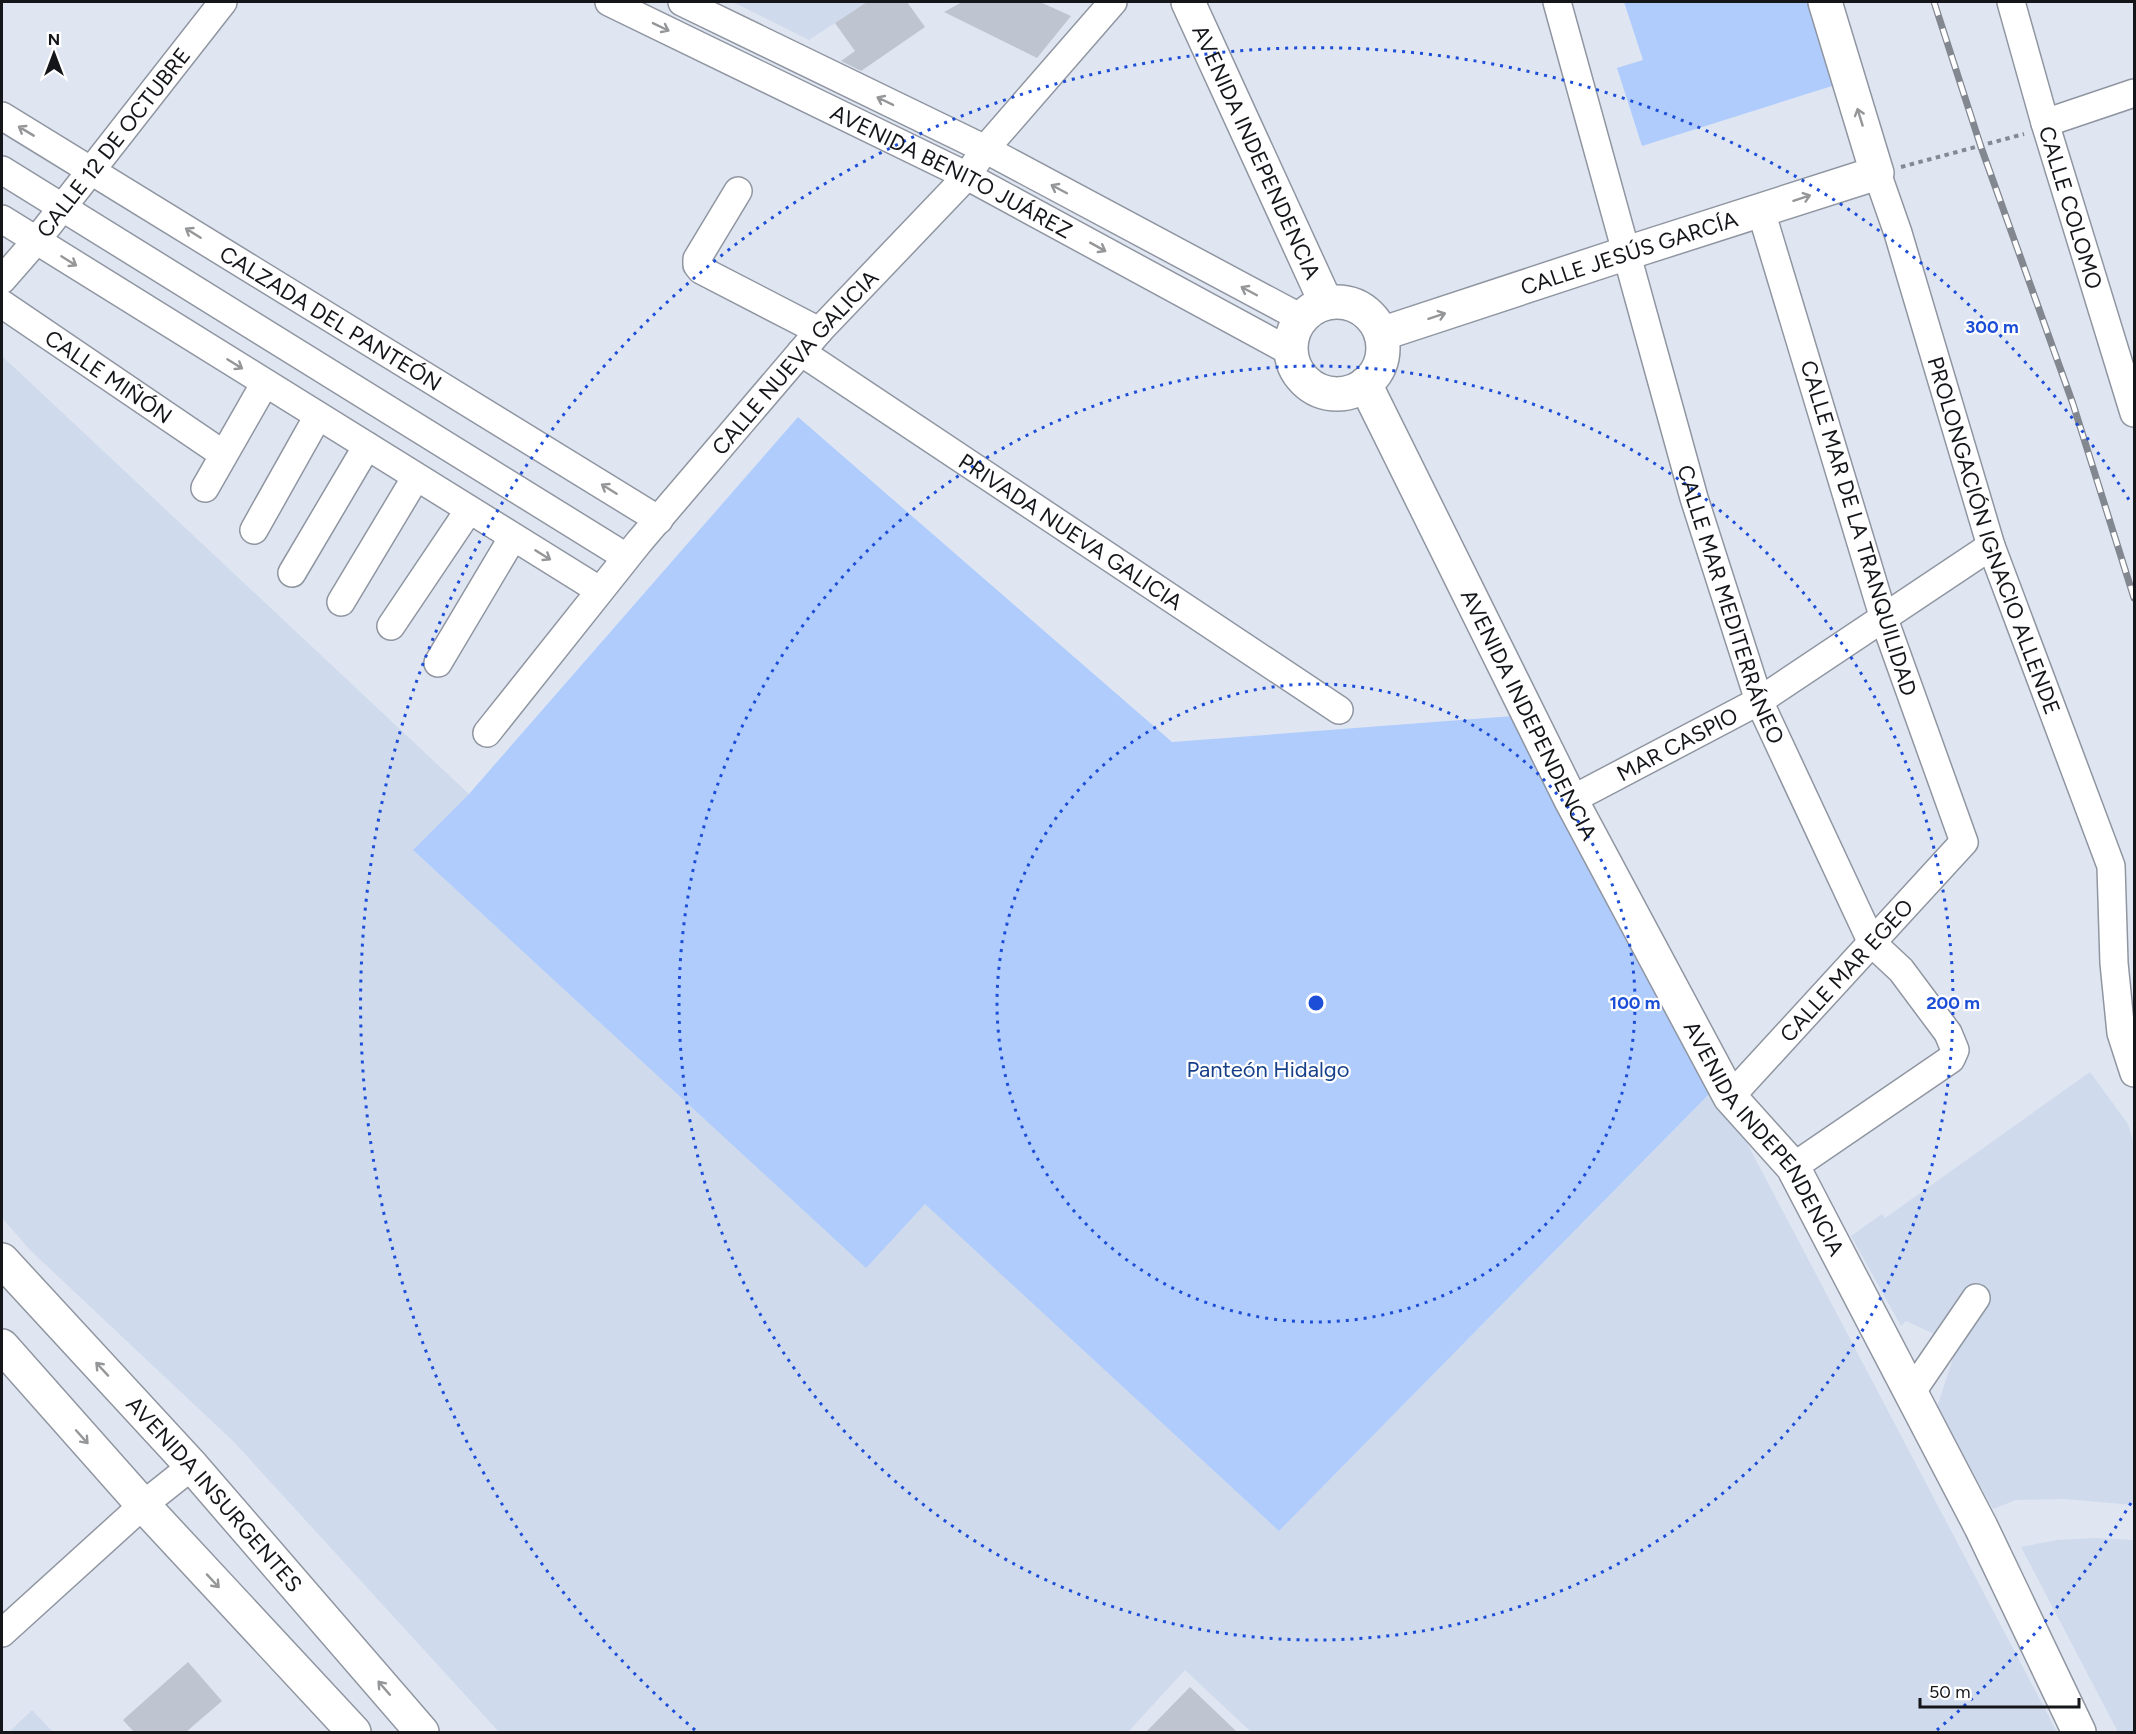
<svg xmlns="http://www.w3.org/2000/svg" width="2136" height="1734" viewBox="0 0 2136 1734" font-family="Figtree,sans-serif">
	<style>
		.built { fill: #cfdaec }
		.green { fill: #afccfd }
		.building { fill: #bec4d0 }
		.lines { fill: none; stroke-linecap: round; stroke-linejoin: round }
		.minor-casing { stroke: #9096a1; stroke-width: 30 }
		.major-casing { stroke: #9096a1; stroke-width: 36 }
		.highway-casing { stroke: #9096a1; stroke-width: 36 }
		.path { stroke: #838891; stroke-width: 4; stroke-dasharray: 4.5 4.5; stroke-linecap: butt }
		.minor { stroke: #fff; stroke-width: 27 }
		.major { stroke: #fff; stroke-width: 33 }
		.highway { stroke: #fff; stroke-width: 33 }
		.rail-casing { stroke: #838790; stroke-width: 7 }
		.rail { stroke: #fff; stroke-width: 4.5; stroke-dasharray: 14; stroke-linecap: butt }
		.oneway { stroke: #959698 }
		.ring { fill: none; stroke: #1d4ed8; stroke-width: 3; stroke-dasharray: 3 6 }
		.labels { text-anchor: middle; stroke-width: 4.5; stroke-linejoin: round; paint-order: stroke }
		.street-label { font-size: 22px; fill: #14161a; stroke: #fff }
		.park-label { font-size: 22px; fill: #163f8a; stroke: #fff }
		.centre { fill: #1d4ed8; stroke: #fff; stroke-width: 3 }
		.ring-label { font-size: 18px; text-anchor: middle; font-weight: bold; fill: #1d4ed8; stroke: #fff; stroke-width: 4.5; stroke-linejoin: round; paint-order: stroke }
	</style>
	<rect width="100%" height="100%" fill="#dfe6f2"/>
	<path class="built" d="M733,2H867L809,40Z
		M2,356L469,794L414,851L866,1267L925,1203L1279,1531L1717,1086L2057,1732H1251L1185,1670L1128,1732H499L234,1442L31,1251L2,1218Z
		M2090,1072L2128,1124L2134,1144V1505L2063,1499L2016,1500L1993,1509L1937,1407L1956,1349L1932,1340L1934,1334L1906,1321L1901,1326L1851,1236L1882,1214L1885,1218Z
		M2095,1538L2134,1540V1732H2118L2021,1547L2057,1540Z
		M32,1710L53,1732H9Z"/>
	<path class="green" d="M1624,2H1822L1848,81L1642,146L1617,68L1643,60Z
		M798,417L1172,742L1513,716L1717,1086L1279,1531L925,1204L866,1268L413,850L469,794Z"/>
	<path class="building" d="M867,2H907L925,27L861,71L841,61L855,51L835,23Z
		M962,2H1040L1071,16L1037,58L944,12Z
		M188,1662L222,1701L186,1732H134L123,1720Z
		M1190,1687L1237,1732H1146Z"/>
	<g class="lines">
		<defs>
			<g id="minor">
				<path id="s1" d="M609,2L967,176L1291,352"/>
				<path d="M682,2L985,149L1301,318"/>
				<path id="s2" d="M1557,2L1694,498L1759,701L1872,943L1901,970L1948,1033L1955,1050L1951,1059L1793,1167"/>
				<path id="s3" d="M2011,2L2045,123L2134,413"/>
				<path id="s4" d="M2,116L659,520"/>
				<path d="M2045,123L2134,93"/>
				<path d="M2,170L626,557"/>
				<path id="s5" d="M1877,173L1898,233L1991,546L2111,866L2114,963L2121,1033L2134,1073"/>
				<path d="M738,191L697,259V265L701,270L819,331"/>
				<path d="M2,219L599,590"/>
				<path id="s6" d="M2,280L36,241L223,2"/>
				<path id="s7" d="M2,304L217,450"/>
				<path id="s8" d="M801,352L1339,710"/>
				<path d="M205,488L265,383"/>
				<path d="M254,530L318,416"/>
				<path d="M292,573L367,446"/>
				<path d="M341,602L416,477"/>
				<path d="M391,626L469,510"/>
				<path d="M438,663L513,537"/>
				<path id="s9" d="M487,733L639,542L819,331L967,176L985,149L1113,2"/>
				<path id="s10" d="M1571,800L1759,701L1991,546"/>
				<path id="s11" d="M1730,1097L1964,842L1884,619L1761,211"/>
				<path d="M1911,1393L1976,1298"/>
				<path d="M2,1633L143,1505L192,1466"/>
			</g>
			<g id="major">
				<path id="s12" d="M1188,2L1326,303"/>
				<circle cx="1337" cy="348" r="46"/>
				<path id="s13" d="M1381,334L1627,253L1877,173L1825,2"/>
				<path id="s14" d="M1365,384L1571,800L1730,1097L1793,1167L1981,1527L2079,1732"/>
			</g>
			<g id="highway">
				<path id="s15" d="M2,1260L192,1466L422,1732"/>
				<path d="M2,1346L143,1505L354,1732"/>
			</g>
		</defs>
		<use href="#minor" class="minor-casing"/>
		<use href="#major" class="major-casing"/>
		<use href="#highway" class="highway-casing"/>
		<path class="path" d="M1901,167L2024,134"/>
		<use href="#minor" class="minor"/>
		<use href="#major" class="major"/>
		<use href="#highway" class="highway"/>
		<defs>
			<path id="rail" d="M1934,2L1981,147L2073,404L2134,598"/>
		</defs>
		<use href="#rail" class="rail-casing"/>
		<use href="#rail" class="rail"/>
	</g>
	<defs><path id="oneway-shaft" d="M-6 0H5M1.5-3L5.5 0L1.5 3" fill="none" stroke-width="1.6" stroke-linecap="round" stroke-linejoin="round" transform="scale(1.5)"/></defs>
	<g class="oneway">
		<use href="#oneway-shaft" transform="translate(661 27) rotate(26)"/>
		<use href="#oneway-shaft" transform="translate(885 101) rotate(-154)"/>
		<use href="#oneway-shaft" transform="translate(1860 117) rotate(-107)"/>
		<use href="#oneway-shaft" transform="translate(26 131) rotate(-149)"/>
		<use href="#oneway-shaft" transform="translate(1059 189) rotate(-152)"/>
		<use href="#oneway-shaft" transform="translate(1802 198) rotate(-18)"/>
		<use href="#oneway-shaft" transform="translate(193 233) rotate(-148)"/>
		<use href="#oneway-shaft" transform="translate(1098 247) rotate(29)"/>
		<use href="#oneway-shaft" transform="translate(69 261) rotate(32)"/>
		<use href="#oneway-shaft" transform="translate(1249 291) rotate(-152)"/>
		<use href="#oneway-shaft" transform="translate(1437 316) rotate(-18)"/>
		<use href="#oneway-shaft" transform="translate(235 364) rotate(32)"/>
		<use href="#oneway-shaft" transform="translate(609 489) rotate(-148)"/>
		<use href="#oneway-shaft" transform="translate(543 555) rotate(32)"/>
		<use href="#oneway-shaft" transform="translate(102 1369) rotate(-133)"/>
		<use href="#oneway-shaft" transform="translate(82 1437) rotate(48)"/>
		<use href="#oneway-shaft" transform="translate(213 1581) rotate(47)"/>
		<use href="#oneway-shaft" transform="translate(384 1688) rotate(-131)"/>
	</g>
	<g class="ring">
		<circle cx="1316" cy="1003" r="319"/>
		<circle cx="1316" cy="1003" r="637"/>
		<path d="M2131 1503A956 956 0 0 1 1937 1730M695 1730A956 956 0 1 1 2131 503"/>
	</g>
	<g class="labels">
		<g class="street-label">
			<text dy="8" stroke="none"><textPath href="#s6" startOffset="177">CALLE 12 DE OCTUBRE</textPath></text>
			<text dy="8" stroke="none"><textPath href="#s12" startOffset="165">AVENIDA INDEPENDENCIA</textPath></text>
			<text dy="8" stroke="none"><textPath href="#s1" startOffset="382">AVENIDA BENITO JUÁREZ</textPath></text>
			<text dy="8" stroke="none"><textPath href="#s3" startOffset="214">CALLE COLOMO</textPath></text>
			<text dy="8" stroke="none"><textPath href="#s13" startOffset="261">CALLE JESÚS GARCÍA</textPath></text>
			<text dy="8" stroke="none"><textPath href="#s4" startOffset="386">CALZADA DEL PANTEÓN</textPath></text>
			<text dy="8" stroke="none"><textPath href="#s9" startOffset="482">CALLE NUEVA GALICIA</textPath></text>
			<text dy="8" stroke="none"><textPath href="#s7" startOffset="129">CALLE MIÑÓN</textPath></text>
			<text transform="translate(1859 528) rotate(73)" y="8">CALLE MAR DE LA TRANQUILIDAD</text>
			<text dy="8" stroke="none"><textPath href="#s8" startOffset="324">PRIVADA NUEVA GALICIA</textPath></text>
			<text dy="8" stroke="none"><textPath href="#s5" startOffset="381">PROLONGACIÓN IGNACIO ALLENDE</textPath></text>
			<text dy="8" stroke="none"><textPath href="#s2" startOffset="627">CALLE MAR MEDITERRÁNEO</textPath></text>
			<text dy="8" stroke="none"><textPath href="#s14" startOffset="369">AVENIDA INDEPENDENCIA</textPath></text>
			<text dy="8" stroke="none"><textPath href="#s10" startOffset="120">MAR CASPIO</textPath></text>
			<text dy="8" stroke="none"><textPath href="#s11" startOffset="172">CALLE MAR EGEO</textPath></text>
			<text dy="8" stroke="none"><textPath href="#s14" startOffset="855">AVENIDA INDEPENDENCIA</textPath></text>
			<text dy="8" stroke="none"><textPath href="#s15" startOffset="316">AVENIDA INSURGENTES</textPath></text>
		</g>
		<g class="park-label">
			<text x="1268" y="1077">Panteón Hidalgo</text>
		</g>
	</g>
	<circle cx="1316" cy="1003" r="9" class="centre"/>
	<g class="ring-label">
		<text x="1992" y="333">300 m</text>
		<text x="1635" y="1009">100 m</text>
		<text x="1953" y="1009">200 m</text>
	</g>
	<rect width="2136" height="1734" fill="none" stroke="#14161a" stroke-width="6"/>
	<g transform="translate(54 54)" stroke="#ffffff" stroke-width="4.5" paint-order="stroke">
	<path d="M0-4.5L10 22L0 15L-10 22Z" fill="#14161a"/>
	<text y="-9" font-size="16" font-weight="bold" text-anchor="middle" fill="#14161a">N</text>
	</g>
	<path d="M1920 1698v9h159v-9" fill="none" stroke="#14161a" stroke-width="3"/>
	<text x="1929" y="1698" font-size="18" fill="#14161a" stroke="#ffffff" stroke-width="4.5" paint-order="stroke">50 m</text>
</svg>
